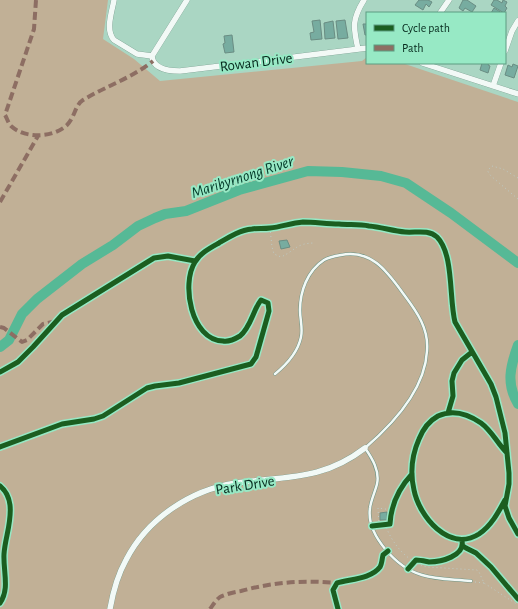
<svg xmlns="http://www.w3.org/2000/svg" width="518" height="609" viewBox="0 0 518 609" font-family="'Alegreya Sans',sans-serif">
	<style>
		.green { fill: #c1b096 }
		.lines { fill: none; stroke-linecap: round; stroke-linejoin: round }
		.river { stroke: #56b996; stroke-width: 10 }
		.building { fill: #77aca0; stroke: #6a8d83 }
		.service-casing { stroke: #6f9485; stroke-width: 3.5 }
		.minor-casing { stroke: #6f9485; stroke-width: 6 }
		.path { stroke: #becbc6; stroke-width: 1; stroke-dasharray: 1 3; stroke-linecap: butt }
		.service { stroke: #f2f9f6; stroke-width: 2.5 }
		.minor { stroke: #f2f9f6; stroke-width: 5.5 }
		.quiet { stroke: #8d6e63; stroke-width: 4; stroke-dasharray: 8 4; stroke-linecap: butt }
		.cycleway-casing { stroke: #97e9c5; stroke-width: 8 }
		.cycleway { stroke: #1b5e20; stroke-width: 5 }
		.labels { text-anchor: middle; stroke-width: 4; stroke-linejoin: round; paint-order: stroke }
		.street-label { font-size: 15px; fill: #05291c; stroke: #97e9c5 }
		.water-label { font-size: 16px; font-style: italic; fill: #033928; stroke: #97e9c5 }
	</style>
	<rect width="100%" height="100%" fill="#aad6c3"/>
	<path class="green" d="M0,0H108L103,39L134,59L160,81L362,61L367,57V63H402L518,102V609H0Z"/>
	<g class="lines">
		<path class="river" d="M518,345C510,367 506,384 518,404
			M0,347L9,340L22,314L37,299L82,264L113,245L138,226L155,218L165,214L186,211L239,190L308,171L342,172L381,176L406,183L451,213L518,263"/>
	</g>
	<path class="building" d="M419,0H428L432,2L429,7L426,4L423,10L415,5Z
		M463,0H467L476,6L472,12L465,8L463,11L459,8Z
		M494,0H497L502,3L503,0L507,2L505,6L507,8L504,13L491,5Z
		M494,8L502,13H491Z
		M320,20L322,39L311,40L310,33L314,32L312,21Z
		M345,20L348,38L338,39L336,21Z
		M333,21L335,38L325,39L324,23Z
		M363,24H367V35H365Z
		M232,35L234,52L225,53L223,44L225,43L224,36Z
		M482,63H489L488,65L490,66L488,73L480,70Z
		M513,64L518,66L514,78L505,75L508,65L512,67Z
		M287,240L290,247L281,249L279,241Z
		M387,512V520H380V513Z"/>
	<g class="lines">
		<defs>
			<path id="service" d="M275,374C286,365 298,352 301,337C303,328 300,320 300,310C300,292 307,271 324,260C329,257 335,256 341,255C373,249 388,273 405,296C417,312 429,329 427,351C425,389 393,424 365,448C372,458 380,471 377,484C375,492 371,500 370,508C366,535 397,568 422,575C438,580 455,579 471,581"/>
			<path id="minor" d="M114,0C112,12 105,30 114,40L137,54L152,56
				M440,13L449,0
				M358,49C353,27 352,19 364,0
				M505,51L512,31L518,21
				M152,56C153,69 169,71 180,71L367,48
				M152,56L187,0
				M422,63L518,94
				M493,86L501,63
				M110,609C113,592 117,576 126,560C147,519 190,490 236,483C286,476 322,481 365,448"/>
		</defs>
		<use href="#service" class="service-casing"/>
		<use href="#minor" class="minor-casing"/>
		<path class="path" d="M518,178L503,169L492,166L488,170V172L491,176L518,199
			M270,228L272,247L274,254L281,257C296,250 296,243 315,243
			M385,524C392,544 407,562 427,567L477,570L479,572L484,583L518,605
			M379,525L378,508L392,510
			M475,582L484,583"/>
		<use href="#service" class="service"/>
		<use href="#minor" class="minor"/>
		<path class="quiet" d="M36,0L34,29L5,115C7,118 8,123 11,126C25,139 53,138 67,125C75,117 75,105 83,100C106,86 132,78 153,61
			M0,202L38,136
			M0,327L4,328L22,342L27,340L43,324L56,321
			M210,609C213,605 216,600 220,597C226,594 234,592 241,591C273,582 305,580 337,583"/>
		<defs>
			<path id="cycleway" d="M0,372L18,362L33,347L62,315L154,258L168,256L195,261
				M448,413L453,396L452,381L454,373L462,360L472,352
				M0,447L62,424L94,419L103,416L147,388L155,386L179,383L251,364L256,357L269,311L268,303L261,300C253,310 251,327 240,336C235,339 228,342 223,341C191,340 181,284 195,262C200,253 210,248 219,243C229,237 240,230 252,229C258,228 264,229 270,228C281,227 291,223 303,222C315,222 327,224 339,224C349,225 359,224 369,226C381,227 393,231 405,232C416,233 428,229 437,237C454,254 449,299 455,322L491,384L496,397L505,433L509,473V484L505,506L509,518L518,534
				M0,486C6,491 9,497 10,505C12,522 5,538 4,554C3,571 10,589 0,603
				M505,500C498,513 491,526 479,534C449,553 419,516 414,490C410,473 412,455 419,439C423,429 429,421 438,416C453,409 468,414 481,423C492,431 497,443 507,453
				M372,526L390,524C391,505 399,488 412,474
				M463,546L466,548L476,553L491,567L518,599
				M408,569L416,560C420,560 424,561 429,562C441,562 465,556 462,541
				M338,609L333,590L337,583C350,579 371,579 380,567C382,564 382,559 383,555L388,551"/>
		</defs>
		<use href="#cycleway" class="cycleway-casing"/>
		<use href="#cycleway" class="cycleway"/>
	</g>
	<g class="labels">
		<g class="street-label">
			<text transform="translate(256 62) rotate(-7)" y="5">Rowan Drive</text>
			<text transform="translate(245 485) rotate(-9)" y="5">Park Drive</text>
		</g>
		<g class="water-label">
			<text transform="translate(242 176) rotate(-18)" y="6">Maribyrnong River</text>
		</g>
	</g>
	<rect x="366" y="12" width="140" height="52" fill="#97e9c5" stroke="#5d9c81"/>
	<rect x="374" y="25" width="20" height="6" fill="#1b5e20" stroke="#5d9c81"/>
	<text x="402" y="32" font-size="12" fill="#05291c">Cycle path</text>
	<rect x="374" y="45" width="20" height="6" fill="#8d6e63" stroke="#5d9c81"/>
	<text x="402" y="52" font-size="12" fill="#05291c">Path</text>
</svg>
